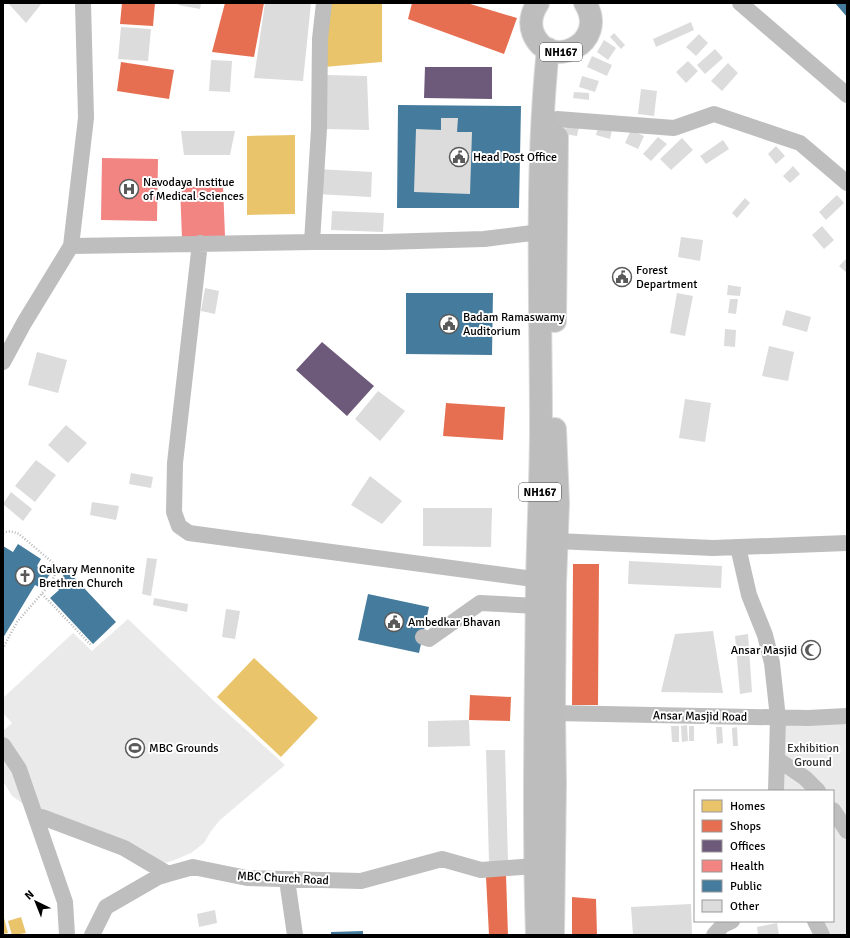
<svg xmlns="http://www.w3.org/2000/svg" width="850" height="938" viewBox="0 0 850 938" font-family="Signika,sans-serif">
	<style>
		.green { fill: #eaeaea }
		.homes { fill: #e9c46a }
		.shops { fill: #e76f51 }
		.offices { fill: #6d597a }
		.health { fill: #f28482 }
		.public { fill: #457b9d }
		.building { fill: #dcdcdc }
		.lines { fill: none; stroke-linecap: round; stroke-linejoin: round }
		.highway-casing { stroke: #dbdbdb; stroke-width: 24 }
		.path { stroke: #b8b8b8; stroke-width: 2.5; stroke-dasharray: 1 2; stroke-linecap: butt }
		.minor { stroke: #bebebe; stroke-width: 16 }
		.highway { stroke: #bdbdbd; stroke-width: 22 }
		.labels { text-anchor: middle; stroke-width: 4; stroke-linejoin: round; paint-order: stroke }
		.shield { fill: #fff; stroke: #4c4c4c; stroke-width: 1 }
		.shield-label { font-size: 11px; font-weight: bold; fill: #000 }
		.poi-label { font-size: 12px; fill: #000; stroke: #fff; text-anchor: start }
		.street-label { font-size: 12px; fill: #000; stroke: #fff }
		.park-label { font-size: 12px; fill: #2f2f2f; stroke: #fff }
	</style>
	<rect width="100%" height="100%" fill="#fff"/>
	<path class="green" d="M128,619L214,701L285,765L220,820L211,831L204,843L191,853L172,861L156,865L49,822L12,796L3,781V731L12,723L3,713V698L73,633L92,651Z
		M847,719V935H820L814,921H833V791H776L782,722Z"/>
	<path class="homes" d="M324,3H382V62L324,67Z
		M295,135V214L247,215V136Z
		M254,658L318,718L281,757L217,697Z
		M3,914L8,933L3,934Z
		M21,917L26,933L12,935L8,921Z"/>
	<path class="shops" d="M122,3H155L153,26L120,24Z
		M225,3H264L254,57L212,52Z
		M412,3H467L517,18L504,54L408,19Z
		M121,62L174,70L169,99L117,91Z
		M446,403L505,407L503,440L443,436Z
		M573,564H599L598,705H572Z
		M470,695L511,697L510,721L469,720Z
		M506,875L508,935H489L486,877Z
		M572,897L596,899L597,935H572Z"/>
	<path class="offices" d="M425,67H492V99L424,98Z
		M322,342L374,386L347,416L296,370Z"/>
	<path class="health" d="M102,158L158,159L157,221L101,220Z
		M223,186L225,236L182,238L180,187Z"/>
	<path class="public" d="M835,3H847V17Z
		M398,105L521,106L519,208H397Z
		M406,293H493L492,355L406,354Z
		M18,544L41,559L37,566L50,574L41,588L35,585L3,638V546L13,552Z
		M68,571L116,622L93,644L50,598L59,590L54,584Z
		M368,594L429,607L419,653L358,640Z
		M363,931V935H331V932Z"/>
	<path class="building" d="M8,3H42L26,23Z
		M179,3H201L200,9L178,5Z
		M265,3H311L303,81L254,78Z
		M691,22L694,30L656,47L653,39Z
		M121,27L151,29L148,61L118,59Z
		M614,33L625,45L621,49L610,37Z
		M699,34L708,43L696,56L686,47Z
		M604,40L616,48L608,60L597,52Z
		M715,49L723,58L705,74L697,65Z
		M592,56L612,65L607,76L587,67Z
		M211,60L232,61L230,92L209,91Z
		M688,61L698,71L686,83L676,72Z
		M728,63L738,73L722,91L711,81Z
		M326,75L367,76L369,130L326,129Z
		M582,76L599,81L595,92L579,87Z
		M641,89L657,91L654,116L638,114Z
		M574,92L589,93V100L573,98Z
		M441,118H458L457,132H472L470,194L414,192L416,129L441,130Z
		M567,125L579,127L577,136L565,134Z
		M598,127L612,130L610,139L596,135Z
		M631,130L644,136L638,149L625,143Z
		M181,131H235L230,155H184Z
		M658,137L667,144L651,161L643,154Z
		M682,138L693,150L671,170L660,159Z
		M723,140L729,149L706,164L700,156Z
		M776,146L785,156L776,164L768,154Z
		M793,166L800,174L790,183L783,176Z
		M317,169L372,172L371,197L316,194Z
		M837,195L844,203L826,220L819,212Z
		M745,198L750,203L737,218L732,213Z
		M332,211L384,213L383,232L331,230Z
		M822,226L834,240L824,249L812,235Z
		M681,237L703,240L700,261L678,257Z
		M847,258V273L839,266Z
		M728,285L741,287L740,296L727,295Z
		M205,288L219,291L215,314L201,311Z
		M677,293L693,296L685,336L670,333Z
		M730,299H738L736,314L728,313Z
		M786,310L811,317L807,332L782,325Z
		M725,329L736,330L735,347L724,346Z
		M769,346L794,352L788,381L762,376Z
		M37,352L67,360L58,393L28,385Z
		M378,391L405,411L380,441L355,419Z
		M685,399L711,403L705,442L679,438Z
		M66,425L87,443L68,463L48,445Z
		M36,460L56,475L35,502L15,486Z
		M131,473L153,477L151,488L129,484Z
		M370,476L402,501L382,524L351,505Z
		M11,492L32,509L23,521L3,504Z
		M92,502L119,506L116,520L90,515Z
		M423,508H492L491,547L423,546Z
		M147,558L157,559L151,596L142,594Z
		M629,561L722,566L721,588L628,584Z
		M154,598L188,604L187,612L153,605Z
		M226,609L240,611L235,639L222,637Z
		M713,631L723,693L661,692L675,634Z
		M748,634L752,692L740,694L735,636Z
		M469,720L470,746L428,747V721Z
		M687,725L688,741L682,742L681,726Z
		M671,726H679V742H672Z
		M689,726H694V741H689Z
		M716,727H722L723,743L717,744Z
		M737,727L738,746H733L732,728Z
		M486,750H505L508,861L489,862Z
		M691,904L692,934L633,935L631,907Z
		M215,910L217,923L199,927L197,914Z
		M777,923L779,935H758L757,927Z"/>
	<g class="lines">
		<defs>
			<path id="highway" d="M538,3C532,12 529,22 533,33C549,73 610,43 585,3
				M555,321L557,137
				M537,935C533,818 536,700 537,583C538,531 541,479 541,427C541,301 535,175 548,49
				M553,935L555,783L554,713L555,584L558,503L555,429"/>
		</defs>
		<use href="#highway" class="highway-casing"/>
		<path class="path" d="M3,533C9,530 14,532 19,534L52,562L56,566L57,570L51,583L17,622L3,648
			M42,594L91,645"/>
		<path class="minor" d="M324,3L320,39L319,129L312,242H383L484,239L540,232
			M740,3L847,95
			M557,119L674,128L714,114L800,143L847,183
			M200,243L175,463L174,512L179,526L189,533L526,578L537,582
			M71,246L312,242
			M3,362L24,323L71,246L86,118L83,3
			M556,541L713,548L847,543
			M738,547L749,595L765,635L772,663L778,718L776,791
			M423,637L429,639L480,603L537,606
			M554,713L808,718L847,716
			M3,745L19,769L65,902L67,935
			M777,759L805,778L818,791
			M833,810L847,831
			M42,817L124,848L168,874L193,867L247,878L361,881L442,859L481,870L535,866
			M287,880L295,935
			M815,921L822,935
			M92,935L106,907L158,877L168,874
			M714,935L723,925L732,921"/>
		<use href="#highway" class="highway"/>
	</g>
	<defs>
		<symbol id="civic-ring" viewBox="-11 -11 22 22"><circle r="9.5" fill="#fff" stroke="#595959" stroke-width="1.5"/><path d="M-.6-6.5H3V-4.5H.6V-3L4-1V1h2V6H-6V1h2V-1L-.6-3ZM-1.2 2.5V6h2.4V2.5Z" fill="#595959"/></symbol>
		<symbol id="hospital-ring" viewBox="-11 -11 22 22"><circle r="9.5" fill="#fff" stroke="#595959" stroke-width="1.5"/><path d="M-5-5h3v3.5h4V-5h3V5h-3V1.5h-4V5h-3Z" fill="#595959"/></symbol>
		<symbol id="church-ring" viewBox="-11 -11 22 22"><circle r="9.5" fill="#fff" stroke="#595959" stroke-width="1.5"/><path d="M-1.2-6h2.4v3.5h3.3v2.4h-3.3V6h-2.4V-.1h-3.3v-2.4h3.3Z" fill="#595959"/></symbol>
		<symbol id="mosque-ring" viewBox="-11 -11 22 22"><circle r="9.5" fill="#fff" stroke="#595959" stroke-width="1.5"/><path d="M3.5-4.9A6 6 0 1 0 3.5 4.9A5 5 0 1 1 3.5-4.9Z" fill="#595959"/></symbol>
		<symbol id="stadium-ring" viewBox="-11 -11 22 22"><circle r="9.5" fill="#fff" stroke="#595959" stroke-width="1.5"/><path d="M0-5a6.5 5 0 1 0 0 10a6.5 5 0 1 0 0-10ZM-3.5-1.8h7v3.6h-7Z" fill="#595959"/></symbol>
	</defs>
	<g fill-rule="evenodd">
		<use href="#civic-ring" x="448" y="146" width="22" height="22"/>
		<use href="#hospital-ring" x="118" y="178" width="22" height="22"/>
		<use href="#civic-ring" x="611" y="266" width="22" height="22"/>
		<use href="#civic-ring" x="438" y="313" width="22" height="22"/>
		<use href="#church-ring" x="14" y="565" width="22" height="22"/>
		<use href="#civic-ring" x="383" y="611" width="22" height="22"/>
		<use href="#mosque-ring" x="800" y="639" width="22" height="22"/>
		<use href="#stadium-ring" x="124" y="737" width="22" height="22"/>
	</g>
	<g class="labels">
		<g class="shield">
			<rect x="540" y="43" width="42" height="18" rx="3"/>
			<rect x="519" y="483" width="42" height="18" rx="3"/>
		</g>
		<g class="shield-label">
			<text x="561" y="56">NH167</text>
			<text x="540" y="496">NH167</text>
		</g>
		<g class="poi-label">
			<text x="473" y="161">Head Post Office</text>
			<text x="143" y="186">Navodaya Institue<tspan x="143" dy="14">of Medical Sciences</tspan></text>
			<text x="636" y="274">Forest<tspan x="636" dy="14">Department</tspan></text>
			<text x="463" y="321">Badam Ramaswamy<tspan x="463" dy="14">Auditorium</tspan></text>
			<text x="39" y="573">Calvary Mennonite<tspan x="39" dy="14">Brethren Church</tspan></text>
			<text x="408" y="626">Ambedkar Bhavan</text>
			<text x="797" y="654" text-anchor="end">Ansar Masjid</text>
			<text x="149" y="752">MBC Grounds</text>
		</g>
		<g class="street-label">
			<text transform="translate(700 716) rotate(1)" y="4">Ansar Masjid Road</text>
			<text transform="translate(283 878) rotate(3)" y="4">MBC Church Road</text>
		</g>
		<g class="park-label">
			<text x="813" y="752">Exhibition<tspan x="813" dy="14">Ground</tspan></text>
		</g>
	</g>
	<rect width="850" height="938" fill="none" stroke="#000000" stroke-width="8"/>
	<rect x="694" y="790" width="140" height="132" fill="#ffffff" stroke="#999999"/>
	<rect x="702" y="800" width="20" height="12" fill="#e9c46a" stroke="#999999"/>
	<text x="730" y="810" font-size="12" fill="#000000">Homes</text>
	<rect x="702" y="820" width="20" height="12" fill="#e76f51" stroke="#999999"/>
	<text x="730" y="830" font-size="12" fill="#000000">Shops</text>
	<rect x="702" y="840" width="20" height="12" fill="#6d597a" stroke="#999999"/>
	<text x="730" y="850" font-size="12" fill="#000000">Offices</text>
	<rect x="702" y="860" width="20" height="12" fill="#f28482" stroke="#999999"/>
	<text x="730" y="870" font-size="12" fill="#000000">Health</text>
	<rect x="702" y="880" width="20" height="12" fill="#457b9d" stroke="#999999"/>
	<text x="730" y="890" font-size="12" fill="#000000">Public</text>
	<rect x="702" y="900" width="20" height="12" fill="#dcdcdc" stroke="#999999"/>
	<text x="730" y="910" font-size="12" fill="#000000">Other</text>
	<g transform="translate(36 902) rotate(317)" stroke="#ffffff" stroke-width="3" paint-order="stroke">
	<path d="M0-3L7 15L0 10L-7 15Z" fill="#000000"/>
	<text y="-6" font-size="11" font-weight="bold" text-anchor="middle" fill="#000000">N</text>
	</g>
</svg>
